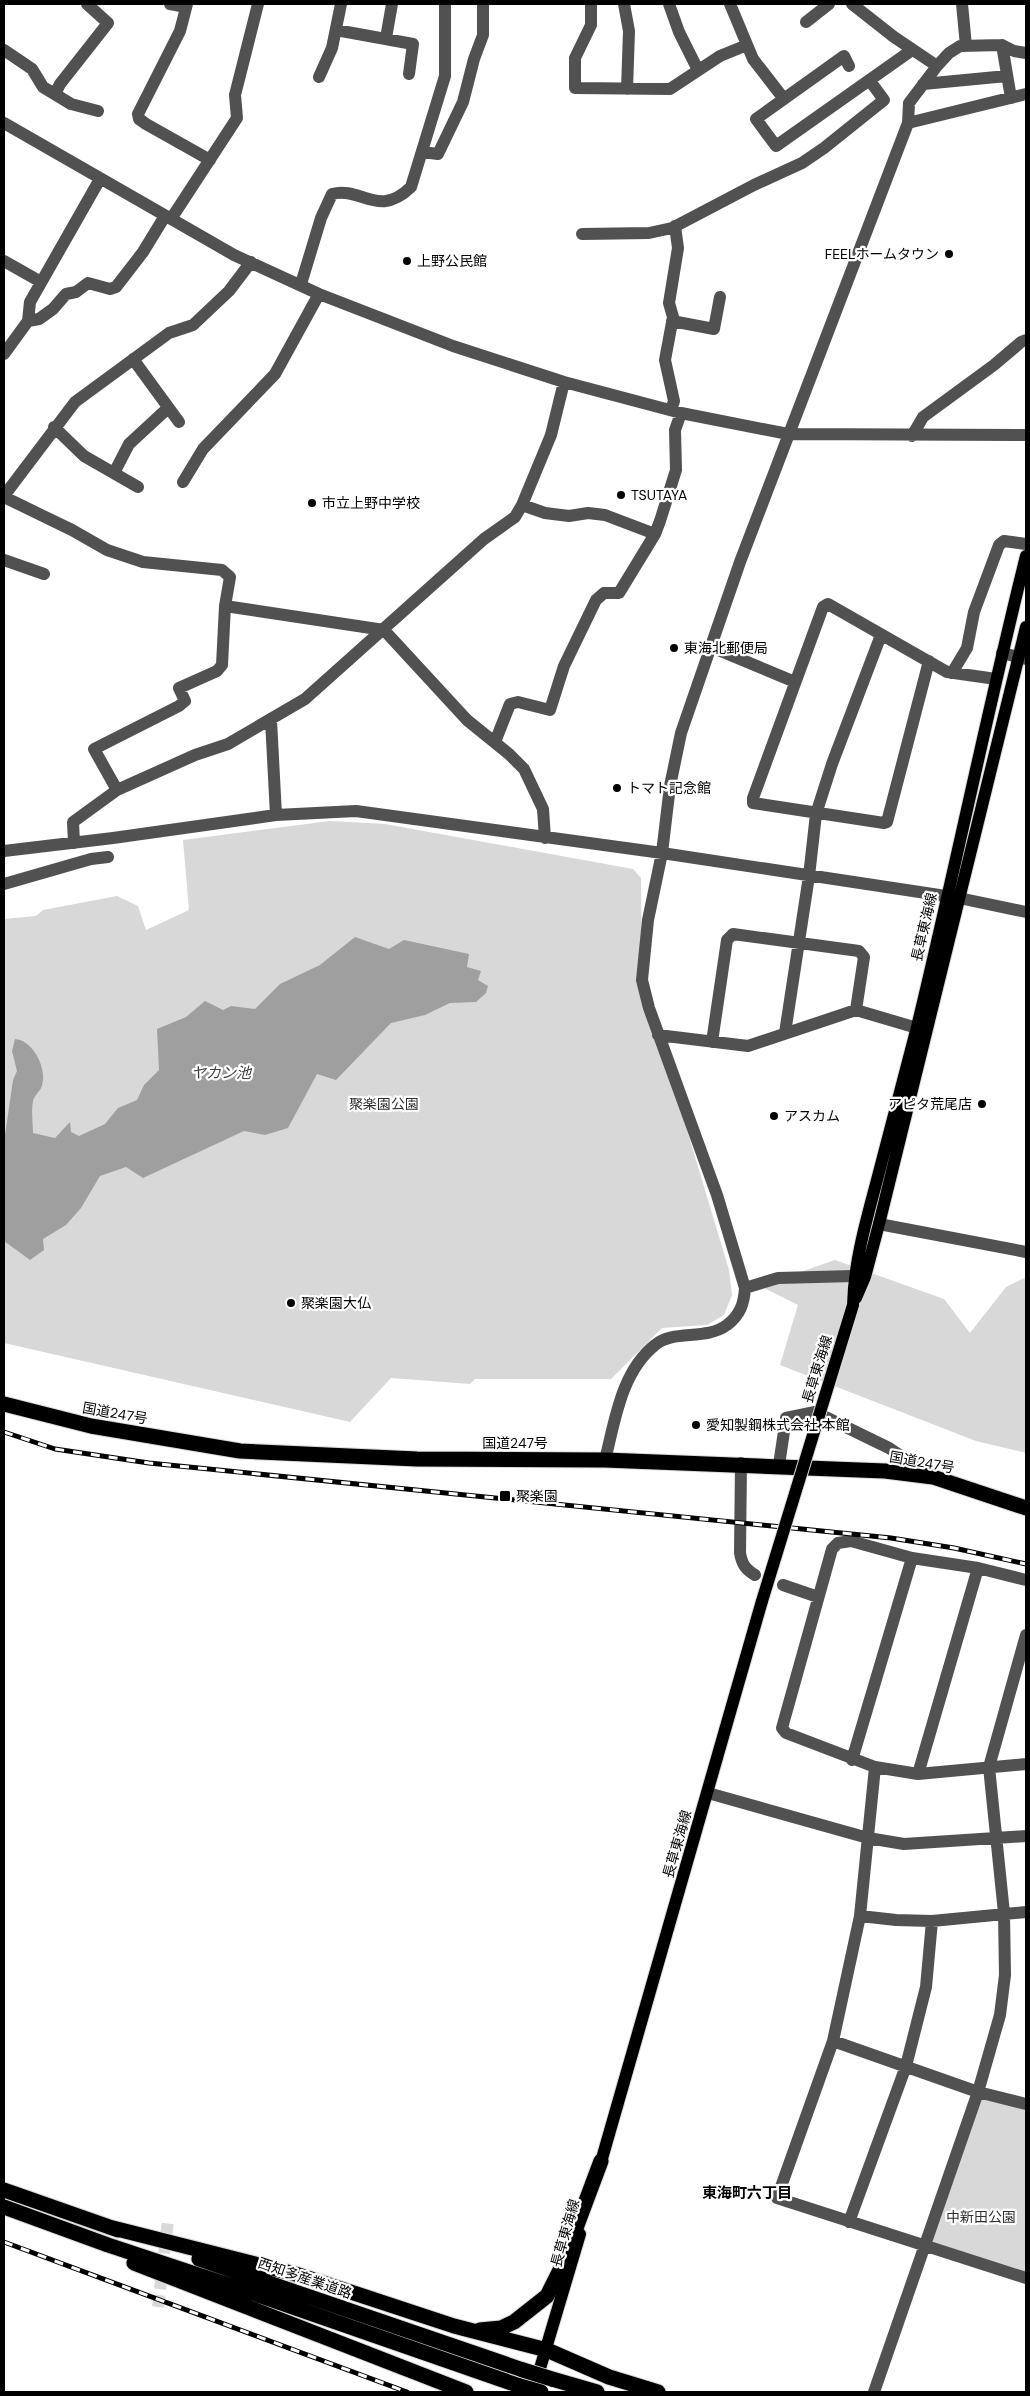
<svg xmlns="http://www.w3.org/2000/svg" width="1030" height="2396" viewBox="0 0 1030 2396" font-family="'DM Sans','Noto Sans JP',sans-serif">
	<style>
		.green { fill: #d8d8d8 }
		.water { fill: #9f9f9f }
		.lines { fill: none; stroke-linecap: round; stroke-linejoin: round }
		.minor-tunnel { stroke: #d9d9d9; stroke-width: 12; stroke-dasharray: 12 6; stroke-linecap: butt }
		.major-casing { stroke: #dbdbdb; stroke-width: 14 }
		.highway-casing { stroke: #dbdbdb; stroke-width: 17 }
		.minor { stroke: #515151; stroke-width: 12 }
		.major { stroke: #000; stroke-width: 12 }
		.highway { stroke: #000; stroke-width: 15 }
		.rail-casing { stroke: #000; stroke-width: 5 }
		.rail { stroke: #fff; stroke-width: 3; stroke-dasharray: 9; stroke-linecap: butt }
		.major-bridge-casing { stroke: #dbdbdb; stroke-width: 14; stroke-linecap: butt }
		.highway-bridge-casing { stroke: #dbdbdb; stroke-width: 17; stroke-linecap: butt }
		.major-bridge { stroke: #000; stroke-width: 12 }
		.highway-bridge { stroke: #000; stroke-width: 15 }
		.poi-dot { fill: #000; stroke: #fff; stroke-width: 2 }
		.labels { text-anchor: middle; stroke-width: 4.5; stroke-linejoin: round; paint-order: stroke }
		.poi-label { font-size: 14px; fill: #000; stroke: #fff; text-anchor: start }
		.street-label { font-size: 14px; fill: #000; stroke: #fff }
		.park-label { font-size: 14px; fill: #2f2f2f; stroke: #fff }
		.water-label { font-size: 15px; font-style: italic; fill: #404040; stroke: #fff }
		.neighbourhood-label { font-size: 15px; font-weight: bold; fill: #000; stroke: #fff }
	</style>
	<rect width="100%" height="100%" fill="#fff"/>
	<path class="green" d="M330,821L385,824L633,869L641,878L642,980L729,1270L732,1295L724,1315L707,1325L662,1328L611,1379H475L470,1384L391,1378L350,1422L4,1343V919L36,916L43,910L117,896L138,906L146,930L189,910L183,840Z
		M835,1260L944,1299L970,1333L1006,1287L1026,1277V1453L976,1441L780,1365L798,1305L760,1286Z
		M978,2092L1026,2109V2278L924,2246Z"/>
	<path class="water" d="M355,937L389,949L404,940L469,954L467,967L481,971L478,980L488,986L486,993L476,1002L450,1003L425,1015L391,1023L336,1080L317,1074L288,1128L265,1135L244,1131L143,1178L126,1167L100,1176L81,1208L66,1225L43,1239L44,1250L30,1260L4,1241V1142L13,1080L17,1071L12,1051L15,1039C33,1040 49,1070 41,1088C39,1092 34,1096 33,1101C31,1111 33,1123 33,1133L55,1138L70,1122L71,1132L79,1136L105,1124L118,1108L137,1100L144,1085L159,1070L157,1029L186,1017L205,1001L223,1010L231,1006L255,1009L280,984L320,965Z"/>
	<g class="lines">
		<path class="minor-tunnel" d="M158,2307L168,2220"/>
		<defs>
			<path id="major" d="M856,1298L865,1277L879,1224L1026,627
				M853,1305C854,1262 866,1222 877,1180C890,1129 904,1078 917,1027C955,870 987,712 1026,556
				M599,2169L762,1601
				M533,2392L580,2234"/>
			<path id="highway" d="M4,1404L91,1426L240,1451L417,1459L605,1460L885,1471L933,1477L1026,1508
				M4,2190L118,2230
				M4,2207L108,2245L244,2290L520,2386
				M109,2227L299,2275L454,2326L547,2350L609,2377L658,2392
				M199,2259L523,2370
				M134,2263L466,2392
				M480,2330L501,2328L514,2322L547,2296L561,2268L601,2161
				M552,2379L597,2392"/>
		</defs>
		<use href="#major" class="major-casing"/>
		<use href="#highway" class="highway-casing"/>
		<path class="minor" d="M170,4L186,7
			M187,4L180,31L138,114L139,119L146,124L210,160
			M591,4V25L575,58V88L670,89L720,56L747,45
			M624,4L629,31L627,89
			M669,4L679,32L698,70
			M730,4L753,59L784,99
			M852,4L894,37L937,66
			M962,4L966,46
			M806,22L829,4
			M336,30L413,44L409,74
			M386,38L392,4
			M1002,45L1011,98
			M4,50L32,69L43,87L71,104L98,111
			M849,66L844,56L756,119L776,146L912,50
			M319,77L332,48L341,4
			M923,84L1007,76
			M55,94L60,84L108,23L87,4
			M4,123L234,255L319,294L453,346L564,382L681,413L788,434L1026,435
			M908,123L1026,94
			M422,152L438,154L463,102L474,59L483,35V4
			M171,219L237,118L235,95L258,4
			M582,234L649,233L672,228L754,185L802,163L824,148L884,100L870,81
			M4,261L41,282
			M301,284L321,218L332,194C361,186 378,219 411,187L445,76V4
			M28,321L39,319L53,309L66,294L76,292L88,283L110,289L116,287L143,252L165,216
			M672,321L714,329L720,297
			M4,354L28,321L30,302L100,179
			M133,359L179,422
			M671,410L674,401L665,360L673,317L669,303L678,248L675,226
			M54,427L84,456L138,487
			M912,436L923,417L994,365L1021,342L1026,340
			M114,473L129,444L168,408
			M183,482L203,449L275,374L319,294
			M4,496L75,402L169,333L193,325L229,291L251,262
			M4,497L72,530L107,550L143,562L222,570L230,577L225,606L222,665L217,671L179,688L185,701L179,706L94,749L117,790
			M522,505L545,513L569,516L588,513L605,515L655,534
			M4,560L44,574
			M225,606L384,630L467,720L509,754L524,769L543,809L545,838
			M711,647L795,682
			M1002,653L1026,659
			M929,661L887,822L884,823L753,803V798L823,607L828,604L947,672L996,679
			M952,673L967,648L974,612L999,545L1004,541L1026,544
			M271,720L276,815
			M495,742L510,704L518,702L550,710L564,666L596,600L604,593H619L655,534L660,521L676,470L675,430L681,413
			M74,843L73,822L117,790L195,755L228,744L305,699L484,539L515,517L522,505L551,435L564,382
			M4,851L113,838L276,815L356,811L662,853L959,898L1026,912
			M4,884L91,859L108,857
			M785,1033L809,876L816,814L832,764L881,635
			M658,1035L748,1046L856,1010L917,1028
			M712,1042L727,940L733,934L859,951L864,957L856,1010
			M879,1224L1026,1252
			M745,1288L778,1278L854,1276
			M605,1460C615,1421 621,1372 655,1345C674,1329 705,1341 727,1325C740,1315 744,1304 745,1288L717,1195L649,1008L642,980L648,920L662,853L670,786L681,733L740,562L908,123L909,103L937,66L949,53L960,46L1002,45L1014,51L1026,53
			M741,1463L740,1553C742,1564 745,1569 755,1575
			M779,1465L786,1418L815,1412L889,1448L931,1476
			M1026,1580L978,1568L912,1558L851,1541L838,1543L832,1549L782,1728L786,1733L875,1767L918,1774L1026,1764
			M783,1585L818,1597
			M852,1760L912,1558
			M875,1767L860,1916L833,2041L777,2198L1026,2278
			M918,1774L978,1568
			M708,1793L868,1838L904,1844L1026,1836
			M860,1916L896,1920L932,1921L1026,1912
			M833,2041L978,2092L1026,2104
			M849,2222L906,2066L926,1987L932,1921
			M874,2392L978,2092L1000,2015L1005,1975L1004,1913L989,1767L1026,1635"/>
		<use href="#major" class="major"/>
		<use href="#highway" class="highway"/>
		<defs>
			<path id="rail" d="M4,1432L55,1449L149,1463L891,1538L954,1548L1026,1564
				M4,2242L407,2392"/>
		</defs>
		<use href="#rail" class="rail-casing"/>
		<use href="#rail" class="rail"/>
		<defs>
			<path id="major-bridge" d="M762,1601L853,1305"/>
			<path id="highway-bridge" d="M523,2370L552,2379
				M520,2386L541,2392"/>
		</defs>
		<use href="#major-bridge" class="major-bridge-casing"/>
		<use href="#highway-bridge" class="highway-bridge-casing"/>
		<use href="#major-bridge" class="major-bridge"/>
		<use href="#highway-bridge" class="highway-bridge"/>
	</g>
	<g class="poi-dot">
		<circle cx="949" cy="254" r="5"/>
		<circle cx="407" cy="261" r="5"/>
		<circle cx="621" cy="495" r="5"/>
		<circle cx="312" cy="503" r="5"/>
		<circle cx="674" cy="648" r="5"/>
		<circle cx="617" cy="788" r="5"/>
		<circle cx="982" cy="1104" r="5"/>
		<circle cx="774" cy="1116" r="5"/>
		<circle cx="291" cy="1303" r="5"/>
		<circle cx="696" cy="1425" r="5"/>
		<rect x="499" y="1490" width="12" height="12" rx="2.5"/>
	</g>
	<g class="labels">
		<g class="poi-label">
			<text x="939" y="259" text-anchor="end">FEELホームタウン</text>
			<text x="417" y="266">上野公民館</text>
			<text x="631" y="500">TSUTAYA</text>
			<text x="322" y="508">市立上野中学校</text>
			<text x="684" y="653">東海北郵便局</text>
			<text x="627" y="793">トマト記念館</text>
			<text x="972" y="1109" text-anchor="end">アピタ荒尾店</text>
			<text x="784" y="1121">アスカム</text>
			<text x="301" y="1308">聚楽園大仏</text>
			<text x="706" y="1430">愛知製鋼株式会社 本館</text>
			<text x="516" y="1501">聚楽園</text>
		</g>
		<g class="street-label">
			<text transform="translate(924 927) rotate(-77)" y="5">長草東海線</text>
			<text transform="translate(817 1369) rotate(-73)" y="5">長草東海線</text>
			<text transform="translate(115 1413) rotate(10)" y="5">国道247号</text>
			<text x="515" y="1448">国道247号</text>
			<text transform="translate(922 1462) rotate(10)" y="5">国道247号</text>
			<text transform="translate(677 1844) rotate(-74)" y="5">長草東海線</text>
			<text transform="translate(565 2233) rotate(-74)" y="5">長草東海線</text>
			<text transform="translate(305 2278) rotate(19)" y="5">西知多産業道路</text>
		</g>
		<g class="park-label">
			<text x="384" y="1109">聚楽園公園</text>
			<text x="981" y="2222">中新田公園</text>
		</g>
		<g class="water-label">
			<text x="221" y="1078">ヤカン池</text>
		</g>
		<g class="neighbourhood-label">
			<text x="747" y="2198">東海町六丁目</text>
		</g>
	</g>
	<rect width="1030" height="2396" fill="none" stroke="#000000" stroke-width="10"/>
</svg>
